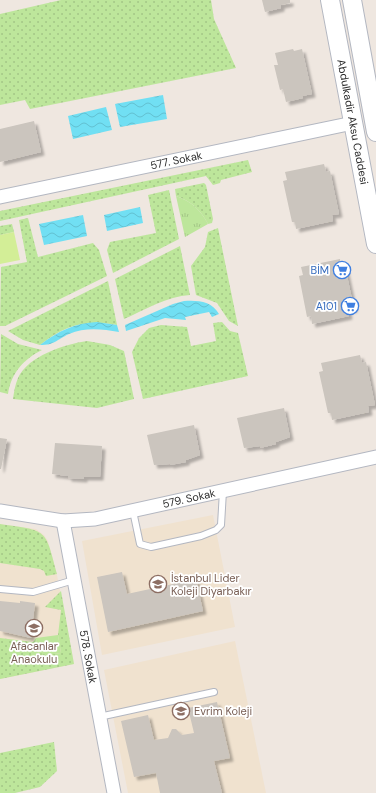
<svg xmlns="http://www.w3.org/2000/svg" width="376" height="793" viewBox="0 0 376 793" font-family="'DM Sans',sans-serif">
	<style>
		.education { fill: #f0e2cf }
		.grass { fill: url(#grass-dots) }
		.park { fill: url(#park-tufts) }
		.pitch { fill: #d3ee97 }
		.water { fill: url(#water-waves) }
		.building { fill: #cbc5be; filter: url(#shadow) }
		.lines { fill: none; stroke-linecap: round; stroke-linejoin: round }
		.lane-casing { stroke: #b3b7c1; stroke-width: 8 }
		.street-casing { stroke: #b3b7c1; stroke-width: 15 }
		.secondary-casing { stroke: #b3b7c1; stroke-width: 20 }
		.lane { stroke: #fff; stroke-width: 6 }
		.street { stroke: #fff; stroke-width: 13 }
		.secondary { stroke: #fff; stroke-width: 18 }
		.labels { text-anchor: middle; stroke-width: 3.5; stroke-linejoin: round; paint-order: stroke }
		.street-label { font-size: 11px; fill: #2d2d2d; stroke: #fff }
		.shop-label { font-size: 11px; fill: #366cbe; stroke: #fff; text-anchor: end }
		.education-label { font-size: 11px; fill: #785e54; stroke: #fff; text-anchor: start }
	</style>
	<defs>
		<pattern id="grass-dots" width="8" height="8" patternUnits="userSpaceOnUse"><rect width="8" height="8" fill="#bde69b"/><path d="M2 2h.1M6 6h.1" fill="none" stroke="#a3c686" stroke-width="1.8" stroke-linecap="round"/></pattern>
		<pattern id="park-tufts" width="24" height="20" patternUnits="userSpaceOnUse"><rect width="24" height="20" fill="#bde69b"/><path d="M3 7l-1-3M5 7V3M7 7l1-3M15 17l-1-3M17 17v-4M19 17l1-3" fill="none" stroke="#a3c686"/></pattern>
		<pattern id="water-waves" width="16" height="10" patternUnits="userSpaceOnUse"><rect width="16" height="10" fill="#71dff3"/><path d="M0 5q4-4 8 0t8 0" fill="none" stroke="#62c0d1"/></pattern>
		<filter id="shadow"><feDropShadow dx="3.5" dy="3.5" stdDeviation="1" flood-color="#0004"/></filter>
	</defs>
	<rect width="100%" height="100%" fill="#efe7e0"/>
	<path class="education" d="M213,515L235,627L102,655L82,541Z
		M0,524L36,529L44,535L48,541L57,575L74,664L0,679Z
		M235,641L266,793H128L104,670Z"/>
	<path class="grass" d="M61,0H211L214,19L236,68L30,109L25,100L0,105V14Z
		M248,160L252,172L221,180L220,183L213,185L206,176L0,221V211Z
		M204,183L206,185L213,219L212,223L208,224C200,209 192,202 176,196L175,189Z
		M169,190L179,239L113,273L107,250L110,242L156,233L148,195Z
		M28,218L38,257L93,243L99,250L107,276L5,326H0L1,267L27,262L19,220Z
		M12,224L14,232L0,235V226Z
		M218,228L238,326L229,321L217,303L196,295L191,266L205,247L208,232Z
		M180,246L190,295C167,296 145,310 124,319L115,279Z
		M108,281L117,325C85,320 67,324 40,345L23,340L8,331Z
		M222,322L230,331L238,333L248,376L143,399L132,352L139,338L149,328L161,325L187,327L191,346L216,341L213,323Z
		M1,334L18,344L42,350C24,359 11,373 8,394L0,392Z
		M87,341L110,345L124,351L134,399L97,408L13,399C14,392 15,385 18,378C28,356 65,344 87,341Z
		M0,524C48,531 45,528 57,574L46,576L44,571L40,569L0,563Z
		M61,591L74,664L0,679V638L33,642L36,638L39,656L61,653L58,635L61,610L45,607Z
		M54,742L57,771L40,787L15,793H0V753Z"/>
	<path class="park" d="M176,196C192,202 200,209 208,224L185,237Z
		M58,635L61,653L39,656L36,638Z"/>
	<path class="pitch" d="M14,232L20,260L0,264V235Z"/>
	<path class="water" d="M163,95L167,119L120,127L115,104Z
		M106,107L112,130L73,139L68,116Z
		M140,207L143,223L107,231L104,215Z
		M83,215L87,236L44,245L39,224Z
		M184,301C197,300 212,301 219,314L212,317L209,312L185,317L186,320L165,318L126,331L125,325L173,304Z
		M97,322L117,325L119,332C102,329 85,327 69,334C56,340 55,345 40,345C58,331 75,323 97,322Z"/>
	<path class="building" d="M262,0H290V3L281,5V8L265,12Z
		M293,49L294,51L302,49L312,94L302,96L303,98L286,102L283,89L280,90L274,65H278L275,53Z
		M34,121L41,152L0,162V129Z
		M324,164L326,172L330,171L339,214L332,215L333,221L296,229L295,222H292L283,181L287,180L285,172Z
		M340,259L341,267L345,266L354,309L348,310L349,316L312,324L311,316L307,317L299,276L303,275L301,267Z
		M360,355L362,363L366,362L375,405L368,406L369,412L332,420L331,413H328L319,372L323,371L321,363Z
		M284,408L290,437L276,442V444L260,448V446L244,448L237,418Z
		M194,425L200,455L186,460V462L170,465V464L154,465L147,435Z
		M0,438L7,439L1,469H0Z
		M55,443L102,446L100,477H84V479L68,478V476L52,474Z
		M122,572L127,594L196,579L203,611L108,632L97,577Z
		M0,601L20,603V601L35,603L31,638L0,631Z
		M217,702L230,758L214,761L222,793H160L156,773L134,777L121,721L148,715L154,740L168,738L172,729H176L182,735L194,733L188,708Z"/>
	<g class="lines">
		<defs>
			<path id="lane" d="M133,511L140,544L151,547L201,536L216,530L221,525L223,491
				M0,589L33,592L74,580
				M99,717L214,692"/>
			<g id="street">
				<path id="s1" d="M0,197L353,123"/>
				<path id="s2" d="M0,511L63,521L95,519L376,457"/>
				<path id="s3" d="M63,521L114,793"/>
			</g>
			<g id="secondary">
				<path id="s4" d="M330,0L376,244"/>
				<path d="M352,0L376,132"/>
			</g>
		</defs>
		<use href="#lane" class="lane-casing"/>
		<use href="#street" class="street-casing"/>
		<use href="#secondary" class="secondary-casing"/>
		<use href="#lane" class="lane"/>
		<use href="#street" class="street"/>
		<use href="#secondary" class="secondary"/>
	</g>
	<defs>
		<symbol id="supermarket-ring" viewBox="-11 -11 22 22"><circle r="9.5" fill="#fff" stroke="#3f7fe0" stroke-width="1.5"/><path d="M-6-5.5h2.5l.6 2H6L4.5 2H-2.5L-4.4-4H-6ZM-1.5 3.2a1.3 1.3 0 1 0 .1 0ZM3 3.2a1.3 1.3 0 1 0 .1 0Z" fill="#3f7fe0"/></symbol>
		<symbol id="school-ring" viewBox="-11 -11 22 22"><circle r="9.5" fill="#fff" stroke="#8d6e63" stroke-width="1.5"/><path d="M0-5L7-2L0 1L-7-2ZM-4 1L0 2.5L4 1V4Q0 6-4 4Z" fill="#8d6e63"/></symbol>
	</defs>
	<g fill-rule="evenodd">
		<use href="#supermarket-ring" x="332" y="260" width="20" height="20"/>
		<use href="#supermarket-ring" x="340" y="296" width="20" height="20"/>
		<use href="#school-ring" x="148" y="574" width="20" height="20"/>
		<use href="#school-ring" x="24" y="618" width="20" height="20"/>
		<use href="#school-ring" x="171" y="701" width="20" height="20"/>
	</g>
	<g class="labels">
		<g class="street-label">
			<text dy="4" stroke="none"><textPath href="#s4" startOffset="124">Abdulkadir Aksu Caddesi</textPath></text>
			<text dy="4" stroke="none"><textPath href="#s1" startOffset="180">577. Sokak</textPath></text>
			<text dy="4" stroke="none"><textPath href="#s2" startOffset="192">579. Sokak</textPath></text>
			<text dy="4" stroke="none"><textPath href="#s3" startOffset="138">578. Sokak</textPath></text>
		</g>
		<g class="shop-label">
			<text x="329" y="274">BİM</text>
			<text x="337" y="310">A101</text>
		</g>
		<g class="education-label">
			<text x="171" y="582">İstanbul Lider<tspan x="171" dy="13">Koleji Diyarbakır</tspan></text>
			<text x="34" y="650" text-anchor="middle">Afacanlar<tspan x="34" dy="13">Anaokulu</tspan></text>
			<text x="194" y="715">Evrim Koleji</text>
		</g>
	</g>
</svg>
